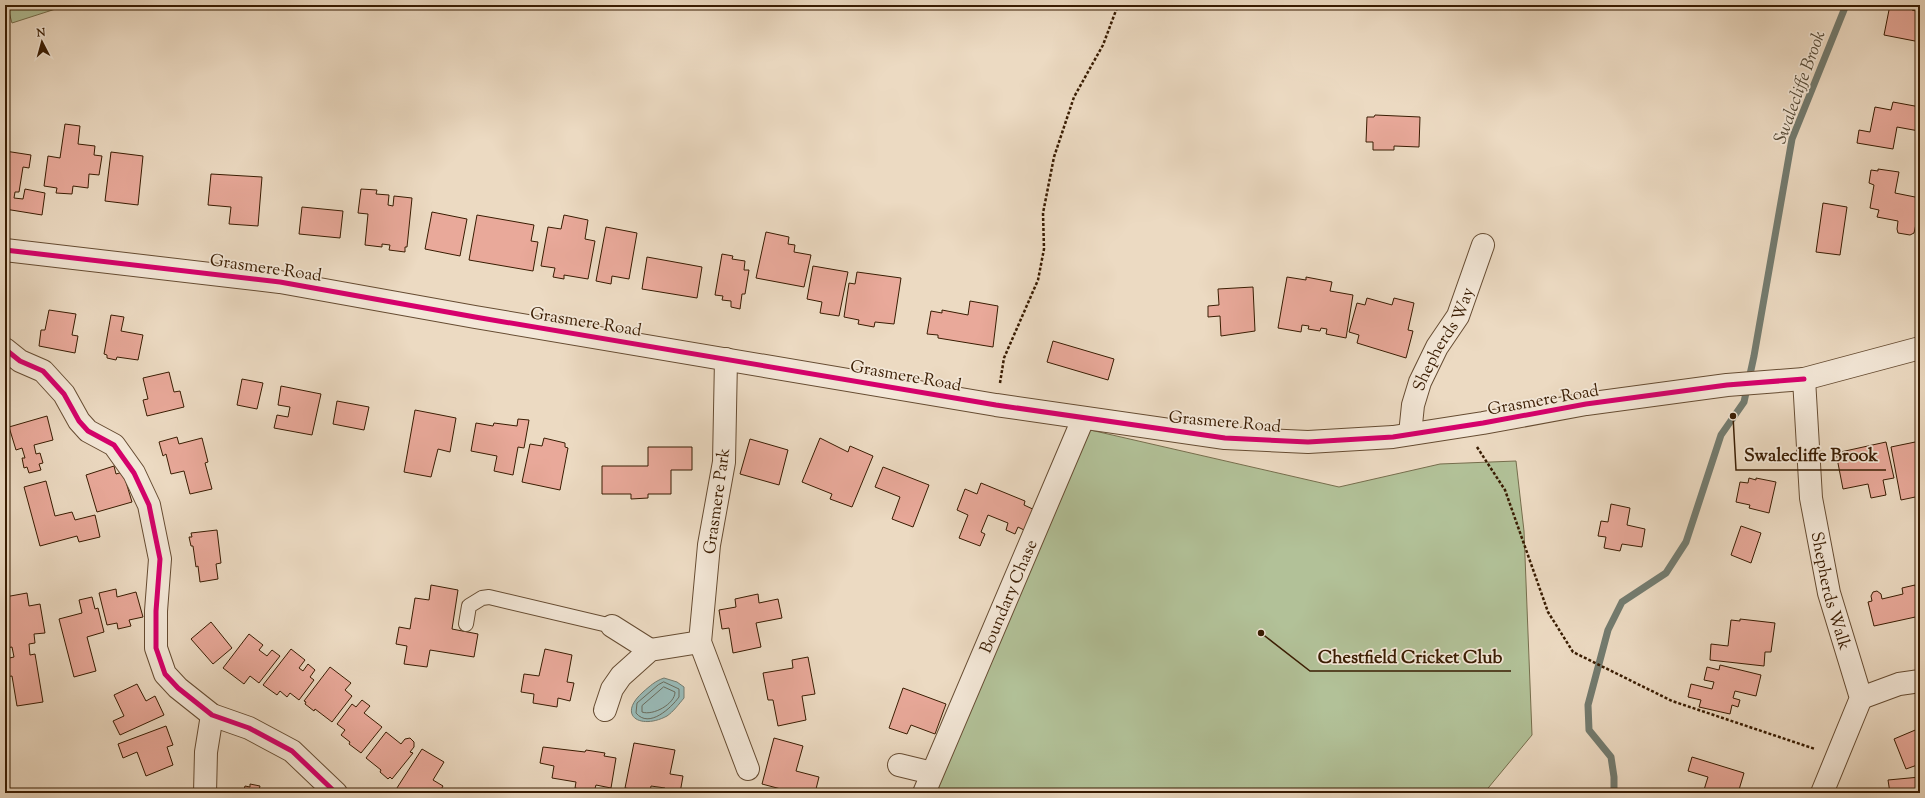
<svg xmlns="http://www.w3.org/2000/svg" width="1925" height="798" viewBox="0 0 1925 798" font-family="'Sorts Mill Goudy',serif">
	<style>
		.green { fill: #b2c198; stroke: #766e4d }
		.water { fill: #99bab7; stroke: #737b6f }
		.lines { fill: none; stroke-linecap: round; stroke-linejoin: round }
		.shore { stroke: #696b5c; stroke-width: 1 }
		.stream { stroke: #737b6f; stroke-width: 7 }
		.building { fill: #e9a99a; stroke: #391c02 }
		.service-casing { stroke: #664c32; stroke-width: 16 }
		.minor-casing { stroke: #664c32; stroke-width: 24 }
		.path { stroke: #391c02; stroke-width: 2.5; stroke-dasharray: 3 2; stroke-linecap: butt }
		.service { stroke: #f3e7d7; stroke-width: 14 }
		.minor { stroke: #f3e7d7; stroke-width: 22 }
		.cycleway-casing { stroke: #f3e7d7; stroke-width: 8 }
		.cycleway { stroke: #d6006c; stroke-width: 5 }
		.labels { text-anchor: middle; stroke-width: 3.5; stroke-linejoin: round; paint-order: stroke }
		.street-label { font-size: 17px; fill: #391c02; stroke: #f3e7d7 }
		.water-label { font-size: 18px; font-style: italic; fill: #564b38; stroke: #f3e7d7 }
		.leader { fill: none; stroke: #391c02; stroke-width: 1.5 }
		.callout-dot { fill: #391c02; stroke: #f3e7d7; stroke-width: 1.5 }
		.callout-label { font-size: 18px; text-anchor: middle; font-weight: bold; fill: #391c02; stroke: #f3e7d7; stroke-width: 3.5; stroke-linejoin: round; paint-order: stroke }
	</style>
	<rect width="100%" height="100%" fill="#ecdac2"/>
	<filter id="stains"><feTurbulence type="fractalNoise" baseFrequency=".005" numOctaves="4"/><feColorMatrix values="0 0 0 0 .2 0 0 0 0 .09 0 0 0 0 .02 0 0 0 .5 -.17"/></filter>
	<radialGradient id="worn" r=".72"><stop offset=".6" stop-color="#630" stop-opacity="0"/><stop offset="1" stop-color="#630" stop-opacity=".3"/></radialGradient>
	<path class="green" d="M7,5H68L12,23Z
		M1086,429L1339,487L1440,464L1516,461L1524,531L1532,735L1484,793H923Z"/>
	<path class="water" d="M664,678L677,682L684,687V698C679,704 673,712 667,716C641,730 616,716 643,692C650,686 655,681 664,678Z"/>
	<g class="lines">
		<path class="shore" d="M664,682L679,689V697C671,708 649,729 636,713L637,703L658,685Z
			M664,687L675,692C675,704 653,716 642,712V706Z"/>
		<path class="stream" d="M1614,793V777L1611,757L1589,730L1588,705L1608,630L1622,602L1666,573L1686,542L1721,435L1744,402L1754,356L1792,139L1846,5"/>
	</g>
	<path class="building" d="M1890,5H1913L1912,10L1920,12V42L1884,35Z
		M1893,102L1920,107L1919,131L1897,127L1893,149L1857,143L1859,130L1870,132L1875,107L1891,110Z
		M1375,115L1420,117L1419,147L1394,146V150H1373V142H1366L1367,117H1374Z
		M65,124L80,126L78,144L95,146L94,155L102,156L99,175L89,174L88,188L73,186L72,194L56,193L57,188L44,186L48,156L60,158Z
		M5,151L31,155L29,168L23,167L19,192H15L14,198L23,199L25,189L45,193L42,215L5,209Z
		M111,152L143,156L138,205L105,201Z
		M1878,169L1899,172L1895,193L1920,198L1919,225L1916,224L1914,233L1910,235L1898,233L1897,229L1898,221L1877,217L1879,210L1870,208L1874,185L1869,183L1871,170L1878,171Z
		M211,174L262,177L258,226L229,224L231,207L208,205Z
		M361,189L377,190L376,194L389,195L388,205L393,206L394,196L412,198L407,247H405V252L389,250L390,245L382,244V247L365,245L368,214L358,213Z
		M1823,203L1847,207L1840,255L1816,252Z
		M302,207L343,211L340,238L299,234Z
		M432,212L467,219L460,256L425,249Z
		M477,215L534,225L531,241L538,242L533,271L469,260Z
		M564,215L588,220L585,239L595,241L588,279L564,275V279L553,277L555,268L541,266L548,227L561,229Z
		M606,227L637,233L629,279L612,276L611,284L596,281Z
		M766,232L789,237L788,244L795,245L794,252L811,255L804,287L756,278Z
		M722,254L733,256L732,259L745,261L744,270H749L745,294H742L740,309L731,307V301L722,300L723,296L715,295Z
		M647,257L702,267L697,298L642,289Z
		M813,266L848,272L839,316L820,313L822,302L807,299Z
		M857,272L901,278L894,324L875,322L874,327L858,324L859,320L844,317L849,283L855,284Z
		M1287,277L1306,280V277L1332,282L1330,291L1353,295L1346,338L1326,334L1327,329L1321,328L1320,331L1308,329L1309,326L1302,325L1301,332L1278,328Z
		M1253,287L1255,331L1221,336L1220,316L1208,317V306L1219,305L1218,289Z
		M1367,298L1392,305L1394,298L1414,303L1408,330L1413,331L1406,358L1357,343L1359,335L1349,332L1357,303L1365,305Z
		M970,301L998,306L993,347L938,338V335L927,334L931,311L942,313V310L968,315Z
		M49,310L76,314L72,335L78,336L75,353L39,346L41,330H45Z
		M111,315L124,317L121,331L143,335L138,360L117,357L116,360L107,358V355L104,354Z
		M1053,341L1114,359L1108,380L1047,362Z
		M169,372L174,392L180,391L184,407L147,416L143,400L148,399L143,378Z
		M242,379L263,383L257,409L237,405Z
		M281,386L321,394L312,435L274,428L277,415L288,417L290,407L278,405Z
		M337,401L369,407L364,430L333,424Z
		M415,410L456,418L450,452L438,449L431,477L404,472Z
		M47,416L53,440L34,445L36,454L40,453L43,463L39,464L41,470L29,473L27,467L24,468L22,458H25L22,448L16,450L9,427Z
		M518,419L529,420L524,448L518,447L513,475L494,471L497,456L471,451L476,423L493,426L494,423L517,426Z
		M177,437L179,444L202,438L208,462L205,463L212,489L190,494L184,471L171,474L166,454L163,456L159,442Z
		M544,438L565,443V447L568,448L560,490L522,482L530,444L542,446Z
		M820,438L848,452L850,446L873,456L852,507L830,499L832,494L802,482Z
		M750,439L788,450L779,485L740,474Z
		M1920,441V496L1901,500L1891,447Z
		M1886,442L1894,478L1883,480L1886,495L1871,498L1868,484L1843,489L1836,453Z
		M648,447H692V470H671V494H648V498L631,499V494H602V466H648Z
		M114,466L116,474L123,472L132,502L97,512L86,475Z
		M883,467L929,485L913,527L892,519L900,497L875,487Z
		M1749,478L1756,480V478L1776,482L1769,513L1749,508L1750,505L1736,502L1740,482L1748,483Z
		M46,481L55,516L72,512L75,520L95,515L100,537L79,542L77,536L40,546L24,487Z
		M981,483L1025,501L1024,505L1037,511L1028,532L1018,527L1015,534L1006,530L1008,523L988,515L981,532L985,534L980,546L959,538L968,515L957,510L965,489L977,494Z
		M1611,504L1630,508L1627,525L1645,529L1642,547L1622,544L1620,551L1604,548L1606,537L1598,536L1601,521L1608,522Z
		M1741,526L1761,533L1751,563L1731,555Z
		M217,530L221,563L216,564L218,579L200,582L198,566L196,567L193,546H191L189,537H192L191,533Z
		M431,585L458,590L452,629L478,634L474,657L430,650L427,667L404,664L407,646L396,644L399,627L410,629L415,598L429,600Z
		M1915,585L1920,607V616L1874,626L1868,602L1872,601L1871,596L1873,592L1877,591L1881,594L1882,599L1903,594L1902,588Z
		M116,589L117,597L136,592L143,617L129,620L131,626L118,629L117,623L107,625L99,593Z
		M27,593L29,606L40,604L45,633L34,634L35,643L29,644L30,655L35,654L43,702L17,706L12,676L5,677V659L14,657L12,647L6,648L5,641V597Z
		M758,594L759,603L778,599L782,618L756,623L761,647L733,653L729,628L722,629L719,610L736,607L735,599Z
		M92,597L95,609L98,608L104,632L87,637L96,671L74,677L59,619L82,613L79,600Z
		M1740,619L1775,623L1771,652H1765L1764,666L1710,660L1711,644L1728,646L1731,620L1740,621Z
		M211,622L232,648L213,664L191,639Z
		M249,634L263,645L259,650L267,656L272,650L280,656L259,683L250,676L244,684L223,668Z
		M291,649L305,660L299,668L303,671L308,664L315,670L310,677L314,680L299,700L290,693L287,697L280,691L277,695L263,685Z
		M545,649L572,655L567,682L574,683L570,701L558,698L557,707L533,703L534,694L521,692L524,674L539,676Z
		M808,657L815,694L802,696L806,720L778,726L773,700H768L763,673L793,668L792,660Z
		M1720,665L1761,675L1756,696L1735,691L1733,698L1740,700L1738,707L1732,705L1730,714L1699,707L1701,700L1688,697L1691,684L1712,689L1714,682L1704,680L1707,667L1719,670Z
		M330,667L351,683L345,690L352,696L332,722L315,709L314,711L305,704L306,702L304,701Z
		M137,684L146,701L155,696L164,715L120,735L113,721L124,716L114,695Z
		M903,688L946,704L935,734L911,725L907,734L889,728Z
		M362,700L370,706L364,713L382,727L361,753L349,744L350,742L341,735L345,730L337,724L352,704L356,707Z
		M166,726L173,745L167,747L173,765L146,776L137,752L123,758L118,744Z
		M1920,728V764L1906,769L1894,739Z
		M386,732L401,744L405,739L410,738L414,742V747L410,752L413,753L392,779L390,777L388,779L380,772L381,770L366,758Z
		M774,738L803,746L796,771L819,777L815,793H796L762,784Z
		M634,743L675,750L670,774L683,776L680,793L664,792L665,788L651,786L650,792L625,788Z
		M543,747L585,752L586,750L605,753L604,756L616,758L611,788L596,785L594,792L575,788L576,782L552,778L554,766L540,763Z
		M422,749L444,762L433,780L443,786L439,793H397L395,791Z
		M1692,757L1744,773L1738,793H1703L1708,777L1688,771Z
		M1920,777V793H1890L1888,780Z
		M250,784L260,786L259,790L274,793H243L245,786L250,787Z"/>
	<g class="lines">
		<defs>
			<path id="service" d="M466,624L469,606L482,598L489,597L612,626"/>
			<g id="minor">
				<path d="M5,250L280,282L475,317L996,405L1225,438L1308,442L1393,437L1483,423L1586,404L1727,385L1804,379L1920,348"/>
				<path d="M5,349L20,361L43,371L64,394L79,421L88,431L114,445L134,473L149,505L160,559L156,611V648L165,674L178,688L212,715L249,728L292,751L336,793"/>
				<path d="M726,359L724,462L709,545L700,642L748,769"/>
				<path id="s1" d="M1804,379L1811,498L1829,593L1861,698L1822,793"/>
				<path id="s2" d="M1410,434L1413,405L1420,382L1437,347L1458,316L1483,245"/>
				<path d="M612,626L650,650"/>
				<path d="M1861,698L1899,684L1920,681"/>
				<path d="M605,710L612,689L621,676L650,650L700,642"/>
				<path d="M899,765L932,773"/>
				<path d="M205,793L206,752L212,715"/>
				<path id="s3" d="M924,793L1083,419"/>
			</g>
		</defs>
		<use href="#service" class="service-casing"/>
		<use href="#minor" class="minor-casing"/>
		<path class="path" d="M1000,383L1004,358L1038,280L1044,249L1043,213L1054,157L1074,97L1103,45L1118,5
			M1477,447L1505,490L1548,612L1573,652L1672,701L1815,749"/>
		<use href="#service" class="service"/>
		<use href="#minor" class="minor"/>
		<defs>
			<path id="cycleway" d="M5,250L280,282L475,317L996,405L1225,438L1308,442L1393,437L1483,423L1586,404L1727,385L1804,379
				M5,349L20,361L43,371L64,394L79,421L88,431L114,445L134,473L149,505L160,559L156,611V648L165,674L178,688L212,715L249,728L292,751L336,793"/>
		</defs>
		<use href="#cycleway" class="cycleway-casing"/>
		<use href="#cycleway" class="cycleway"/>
	</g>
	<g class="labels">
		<g class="street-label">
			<text transform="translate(266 267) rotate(8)" y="6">Grasmere Road</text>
			<text transform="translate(586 321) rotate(9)" y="6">Grasmere Road</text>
			<text dy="6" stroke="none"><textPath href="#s2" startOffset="102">Shepherds Way</textPath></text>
			<text transform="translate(906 375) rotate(10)" y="6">Grasmere Road</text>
			<text transform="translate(1543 399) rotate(-10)" y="6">Grasmere Road</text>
			<text transform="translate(1225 421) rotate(5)" y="6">Grasmere Road</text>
			<text transform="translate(716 501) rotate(-82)" y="6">Grasmere Park</text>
			<text dy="6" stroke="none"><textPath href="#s1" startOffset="214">Shepherds Walk</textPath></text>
			<text dy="6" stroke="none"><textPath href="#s3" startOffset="214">Boundary Chase</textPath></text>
		</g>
		<g class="water-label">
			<text transform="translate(1799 87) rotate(-70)" y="6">Swalecliffe Brook</text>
		</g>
	</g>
	<path class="leader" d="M1733 416L1736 470H1886M1261 633L1310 671H1511"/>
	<g class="callout-dot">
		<circle cx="1733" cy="416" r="4"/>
		<circle cx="1261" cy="633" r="4"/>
	</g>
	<g class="callout-label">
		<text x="1811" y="461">Swalecliffe Brook</text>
		<text x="1410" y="663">Chestfield Cricket Club</text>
	</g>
	<rect width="1925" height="798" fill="none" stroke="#ecdac2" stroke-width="20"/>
	<rect x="6" y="6" width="1913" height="786" fill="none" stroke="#391c02" stroke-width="2"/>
	<rect x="10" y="10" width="1905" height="778" fill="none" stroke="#391c02"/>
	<g transform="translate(42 42) rotate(354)" stroke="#f3e7d7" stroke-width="3" paint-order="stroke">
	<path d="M0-3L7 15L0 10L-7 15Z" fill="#391c02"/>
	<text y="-6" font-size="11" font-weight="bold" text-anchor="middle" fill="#391c02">N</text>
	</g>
	<rect width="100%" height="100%" filter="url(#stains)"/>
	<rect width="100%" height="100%" fill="url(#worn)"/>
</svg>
